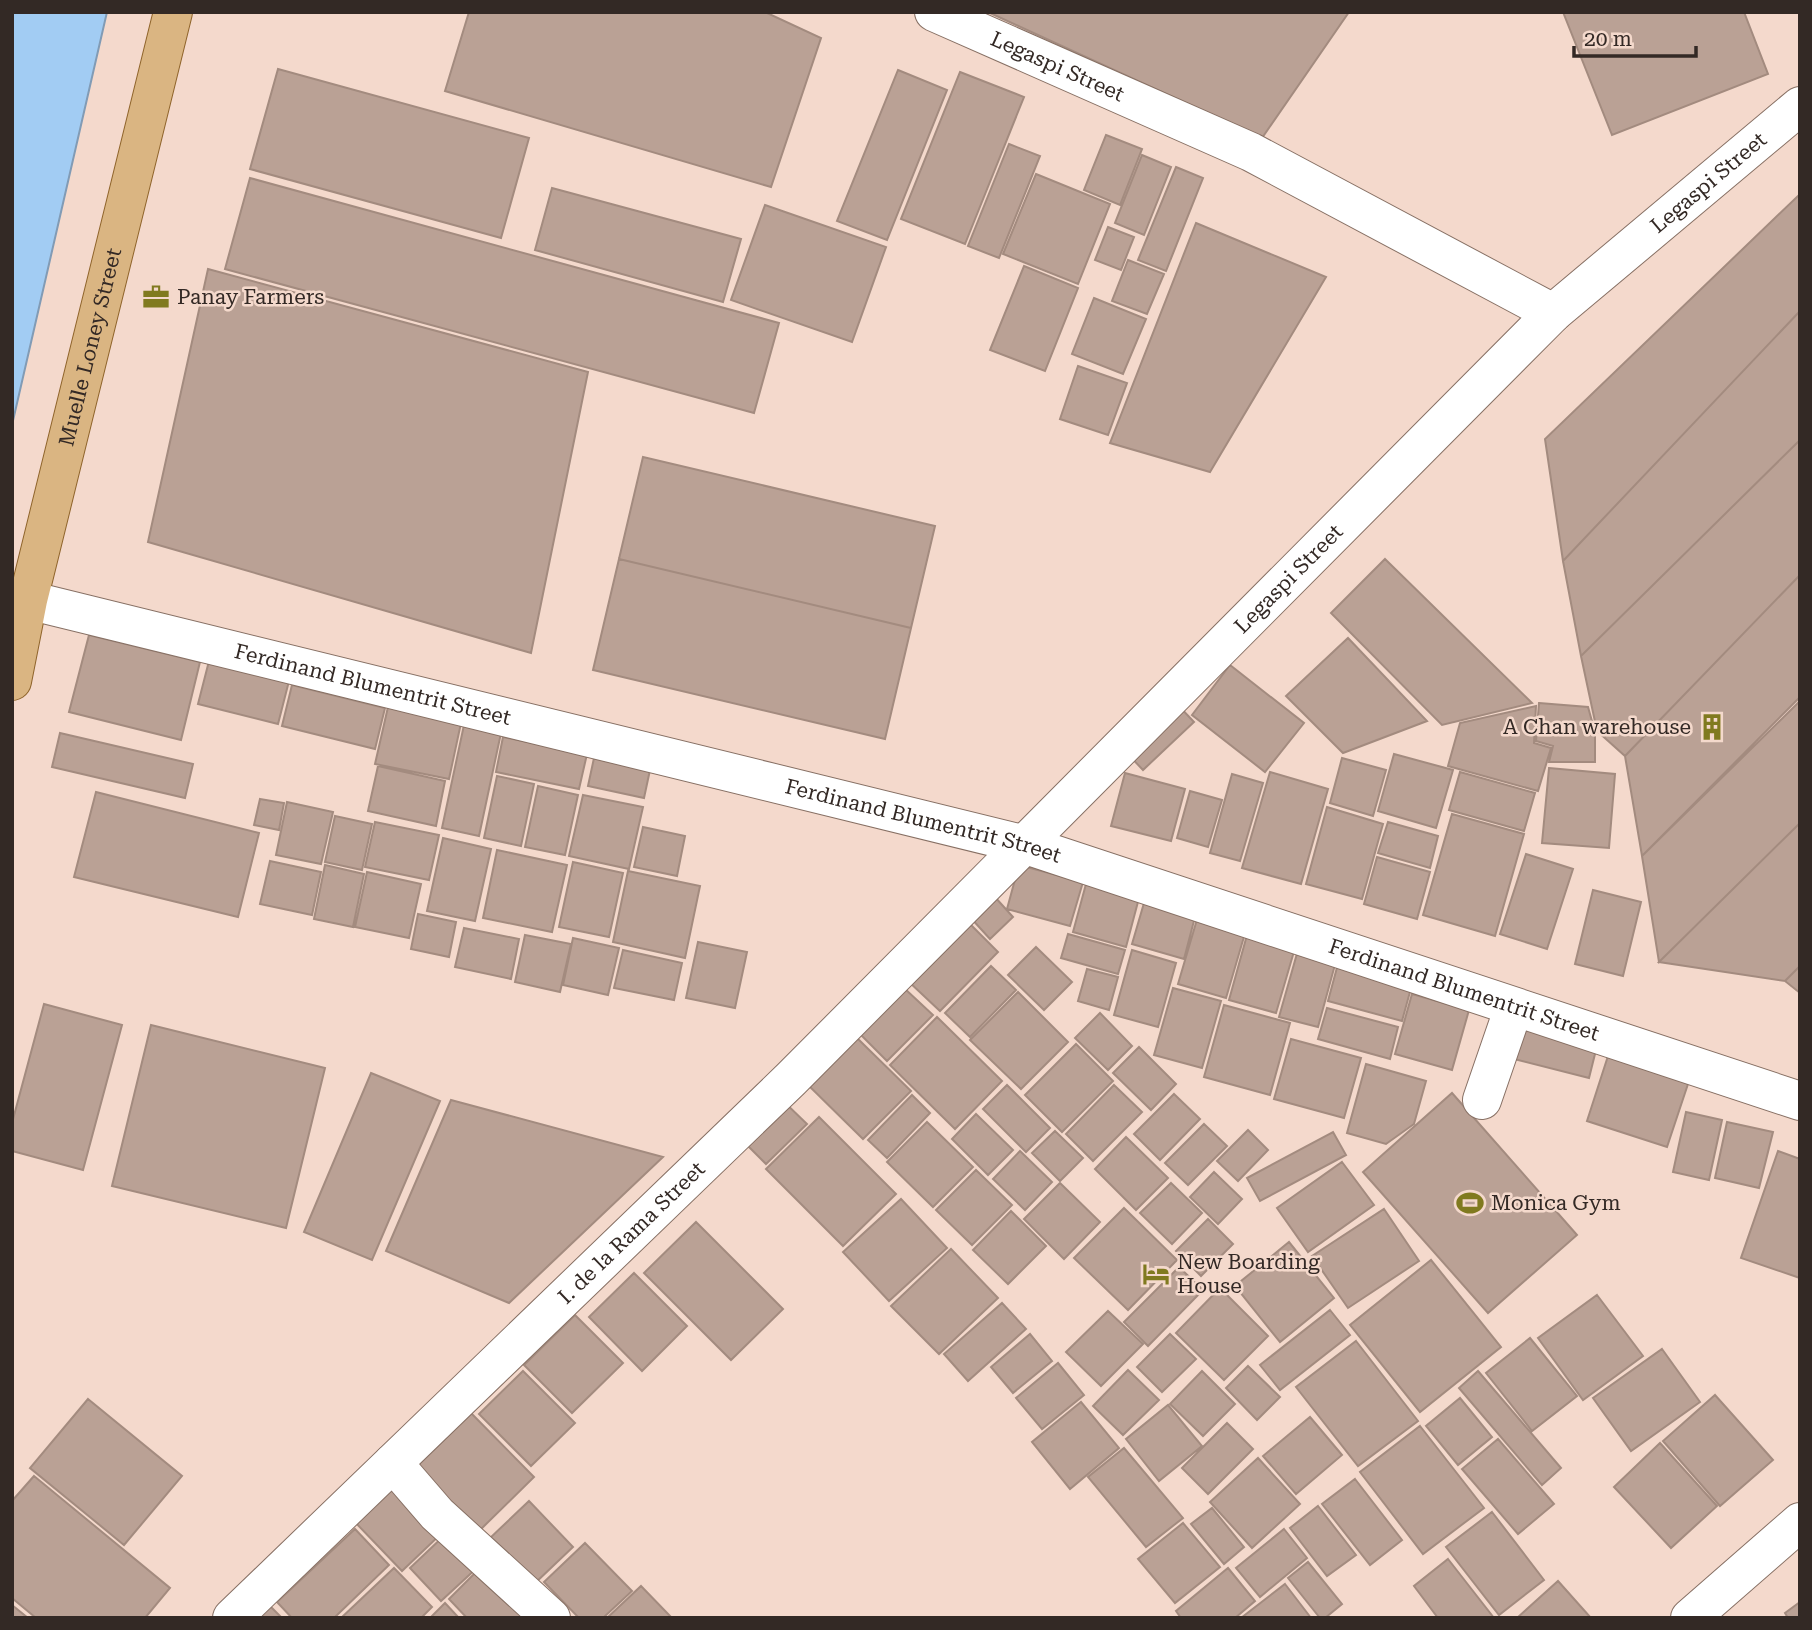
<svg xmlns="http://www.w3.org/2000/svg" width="1812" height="1630" viewBox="0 0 1812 1630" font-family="'Roboto Serif',serif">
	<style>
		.water { fill: #a2ccf3; stroke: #819bb5; stroke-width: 2 }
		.building { fill: #baa195; stroke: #a38b7f; stroke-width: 2 }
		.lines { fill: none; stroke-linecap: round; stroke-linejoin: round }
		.minor-casing { stroke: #877064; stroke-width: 40 }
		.major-casing { stroke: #8f642b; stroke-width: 40 }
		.minor { stroke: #fff; stroke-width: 38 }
		.major { stroke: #dab582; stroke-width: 38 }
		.labels { text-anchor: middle; stroke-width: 5; stroke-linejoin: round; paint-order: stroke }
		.street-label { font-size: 21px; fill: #332925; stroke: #f4d9cc }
		.poi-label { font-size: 21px; fill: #332925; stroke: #f4d9cc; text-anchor: start }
	</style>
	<rect width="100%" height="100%" fill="#f4d9cc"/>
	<path class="water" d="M12,12H107L12,425Z"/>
	<path class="building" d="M469,12H765L821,38L771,187L445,91Z
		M988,12H1349L1262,138Z
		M1563,12H1744L1768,74L1612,135Z
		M278,69L529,138L501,238L250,169Z
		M898,70L947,90L887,240L837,221Z
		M960,72L1024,97L965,244L901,219Z
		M1106,135L1142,149L1120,205L1084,190Z
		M1009,144L1040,156L999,258L968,246Z
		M1142,155L1171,167L1144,235L1115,223Z
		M1176,167L1203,178L1166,271L1138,260Z
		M1036,174L1110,204L1078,284L1003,254Z
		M250,178L779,323L754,413L225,269Z
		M552,188L741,239L723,302L535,250Z
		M1800,194V311L1563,561L1545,439Z
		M765,205L886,247L852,342L731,300Z
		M1196,223L1326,277L1210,472L1110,443Z
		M1108,227L1134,237L1121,270L1095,260Z
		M1128,260L1164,274L1147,314L1112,301Z
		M1024,266L1078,288L1045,371L990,350Z
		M208,269L588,372L531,653L148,542Z
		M1094,298L1146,319L1123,374L1072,354Z
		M1800,311V440L1581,656L1563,561Z
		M1078,366L1127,383L1108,435L1060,419Z
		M1800,440V575L1625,756L1597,731L1581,656Z
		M643,457L935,526L911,628L619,559Z
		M619,559L911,628L885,739L593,670Z
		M1385,559L1532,703L1442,725L1331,613Z
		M1800,575V697L1642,856L1625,756Z
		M89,635L200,662L181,740L69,712Z
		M1348,638L1427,721L1343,753L1286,696Z
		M209,661L289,681L278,724L198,704Z
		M1230,665L1304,723L1265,772L1192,715Z
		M292,685L385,708L375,749L282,726Z
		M1800,701V823L1659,962L1642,856Z
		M1176,703L1194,722L1143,770L1125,751Z
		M1539,703L1588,707L1595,732V762H1549L1553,746L1536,741Z
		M1536,706L1534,743L1551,748L1538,791L1448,766L1460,723Z
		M388,707L461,723L449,779L375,764Z
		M464,725L501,733L479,836L442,828Z
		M60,733L193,764L185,798L52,767Z
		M503,737L587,754L579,789L496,772Z
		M1394,754L1453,770L1436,828L1378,811Z
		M594,758L650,770L644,798L588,786Z
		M1342,758L1386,770L1373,816L1330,803Z
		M378,766L445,781L436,826L368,811Z
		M1549,768L1615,774L1609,848L1542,843Z
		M1270,772L1328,789L1301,884L1242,868Z
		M1460,772L1535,793L1524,831L1449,810Z
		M1125,773L1185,789L1171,841L1111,826Z
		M1232,774L1263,783L1240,861L1210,853Z
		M497,776L534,784L521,846L484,838Z
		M538,786L578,795L565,855L525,847Z
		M1190,791L1222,800L1208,847L1177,838Z
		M96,792L259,833L238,917L74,877Z
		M583,795L643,807L629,869L569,856Z
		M260,799L284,803L279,830L254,825Z
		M287,802L333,812L321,864L276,855Z
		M1327,807L1383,824L1362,899L1306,884Z
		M1452,814L1524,834L1495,936L1423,915Z
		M335,816L372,824L362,870L325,862Z
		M375,822L439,835L429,880L365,867Z
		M1388,822L1438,836L1430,868L1378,853Z
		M1800,823V966L1785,981L1659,962Z
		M643,827L685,836L677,876L634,867Z
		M443,838L491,849L475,921L427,911Z
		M497,850L567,865L552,932L483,918Z
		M1526,854L1573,869L1547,949L1500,934Z
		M1377,857L1430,872L1417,919L1364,904Z
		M270,861L321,872L312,915L260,904Z
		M573,862L623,873L609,937L559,927Z
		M325,865L364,874L353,927L314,919Z
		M1019,865L1083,882L1070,926L1007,909Z
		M628,871L700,886L685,958L613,942Z
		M367,872L421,884L409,938L355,927Z
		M1086,884L1139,898L1126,947L1073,932Z
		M1593,890L1641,902L1623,976L1575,964Z
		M994,896L1013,917L990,939L970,917Z
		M1144,903L1195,917L1184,959L1132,944Z
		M418,914L456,922L449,957L411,949Z
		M1198,916L1246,930L1226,998L1178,984Z
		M967,921L998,952L940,1011L908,981Z
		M464,928L519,939L511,979L455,967Z
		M1068,934L1125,950L1118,974L1061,958Z
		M525,935L571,944L560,992L515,982Z
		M1247,935L1295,948L1276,1013L1229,1000Z
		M573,938L619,948L608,995L563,985Z
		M698,942L747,952L735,1008L686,998Z
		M1036,947L1072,982L1044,1010L1008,975Z
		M623,950L682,963L674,1000L614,988Z
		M1132,950L1176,963L1158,1027L1114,1015Z
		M1298,950L1336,961L1318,1027L1279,1017Z
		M1339,960L1413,981L1402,1021L1328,1001Z
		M991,966L1016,990L970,1037L945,1013Z
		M1800,966V993L1785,981Z
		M1087,969L1118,977L1109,1010L1078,1001Z
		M904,988L933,1015L887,1061L859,1033Z
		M1173,988L1221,1001L1202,1068L1154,1055Z
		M1018,992L1068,1042L1021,1089L970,1040Z
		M1412,994L1469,1010L1452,1070L1395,1054Z
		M44,1004L122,1025L83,1170L12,1151V1123Z
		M1224,1005L1290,1023L1270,1095L1204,1077Z
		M1327,1008L1398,1027L1390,1059L1318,1039Z
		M1100,1013L1132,1046L1108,1070L1075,1038Z
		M937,1017L1002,1081L955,1129L890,1065Z
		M151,1025L325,1068L286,1228L112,1186Z
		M1519,1025L1597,1046L1589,1078L1510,1058Z
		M854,1035L911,1091L863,1139L806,1083Z
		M1291,1039L1361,1058L1344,1118L1274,1099Z
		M1076,1044L1113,1081L1062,1132L1025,1095Z
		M1139,1047L1176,1084L1151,1110L1113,1073Z
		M1608,1056L1689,1081L1667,1147L1587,1121Z
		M1366,1064L1426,1081L1414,1124L1386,1144L1347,1133Z
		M371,1073L440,1101L372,1260L304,1232Z
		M1007,1085L1050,1128L1026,1152L983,1109Z
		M1114,1085L1142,1112L1093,1161L1066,1134Z
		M1452,1093L1577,1235L1488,1313L1363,1172Z
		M1174,1094L1200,1119L1160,1160L1134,1134Z
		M912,1095L930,1113L887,1158L868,1140Z
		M779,1097L807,1124L766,1164L739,1137Z
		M451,1100L663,1157L509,1303L386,1251Z
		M1686,1112L1722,1120L1709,1180L1673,1172Z
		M976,1114L1013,1150L988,1175L952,1139Z
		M819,1117L896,1194L843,1246L766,1169Z
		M927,1122L973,1167L933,1207L887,1162Z
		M1727,1122L1773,1132L1759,1188L1715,1178Z
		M1204,1124L1227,1146L1188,1185L1165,1163Z
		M1248,1130L1268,1150L1238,1181L1217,1161Z
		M1055,1131L1083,1158L1060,1181L1032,1153Z
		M1333,1132L1346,1155L1260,1201L1247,1178Z
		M1126,1137L1168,1178L1136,1210L1095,1169Z
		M1020,1151L1052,1182L1025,1210L993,1179Z
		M1778,1151L1800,1159V1278L1741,1258Z
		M1342,1162L1374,1205L1308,1252L1277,1208Z
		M976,1170L1012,1205L972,1245L936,1210Z
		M1214,1172L1242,1199L1218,1224L1190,1197Z
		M1060,1183L1100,1222L1064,1259L1024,1219Z
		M1171,1183L1202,1213L1172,1244L1140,1213Z
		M901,1199L947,1248L889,1301L843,1252Z
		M1124,1208L1177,1260L1128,1310L1074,1258Z
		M1384,1209L1419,1261L1348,1308L1312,1256Z
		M1011,1211L1046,1246L1008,1284L973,1250Z
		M1208,1219L1233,1244L1201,1276L1176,1251Z
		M696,1222L783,1309L731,1360L644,1273Z
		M1289,1242L1334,1298L1280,1342L1235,1286Z
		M951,1249L998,1298L939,1354L891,1306Z
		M1431,1260L1501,1347L1420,1412L1350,1325Z
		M1179,1267L1203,1290L1148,1346L1124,1322Z
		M634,1273L687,1326L642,1371L589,1317Z
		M1220,1288L1268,1336L1224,1380L1176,1333Z
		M1597,1295L1643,1356L1583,1400L1538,1338Z
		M1002,1303L1026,1329L968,1381L944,1354Z
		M1330,1310L1350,1335L1280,1390L1260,1365Z
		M1108,1311L1143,1344L1101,1386L1066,1352Z
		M575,1315L623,1363L572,1413L524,1365Z
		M1030,1334L1052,1361L1013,1393L991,1367Z
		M1170,1334L1196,1359L1162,1392L1137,1367Z
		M1530,1338L1577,1396L1532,1431L1486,1373Z
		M1356,1341L1418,1421L1358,1466L1296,1387Z
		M1662,1349L1700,1402L1631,1451L1593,1398Z
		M1058,1363L1084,1395L1042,1429L1016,1398Z
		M1248,1366L1280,1397L1257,1420L1226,1388Z
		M1128,1370L1159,1400L1123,1435L1093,1406Z
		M523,1371L575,1423L531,1466L479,1414Z
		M1202,1371L1235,1404L1203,1436L1170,1404Z
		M1478,1371L1561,1468L1542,1485L1459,1388Z
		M1715,1395L1773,1460L1720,1506L1663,1441Z
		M1460,1398L1492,1437L1458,1465L1426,1426Z
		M88,1399L182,1476L124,1545L30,1468Z
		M1081,1402L1119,1448L1070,1489L1032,1442Z
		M1168,1405L1202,1446L1159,1481L1126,1439Z
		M471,1413L534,1477L477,1533L413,1470Z
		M1310,1417L1342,1455L1296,1494L1263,1456Z
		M1227,1423L1253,1449L1208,1494L1182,1468Z
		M1420,1426L1484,1508L1423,1554L1360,1472Z
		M1498,1439L1554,1504L1518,1534L1462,1469Z
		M1660,1443L1717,1506L1671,1548L1614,1487Z
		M1124,1448L1183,1518L1146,1547L1088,1477Z
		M1258,1458L1300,1504L1252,1548L1210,1502Z
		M34,1476L170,1588L145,1618H36L12,1598V1501Z
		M1355,1479L1402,1540L1370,1565L1322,1504Z
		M395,1481L443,1532L402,1571L353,1520Z
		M529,1501L573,1547L533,1585L489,1539Z
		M1318,1506L1356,1555L1327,1576L1290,1528Z
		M1212,1508L1244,1547L1224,1564L1191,1524Z
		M1492,1512L1544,1580L1499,1615L1446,1547Z
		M1183,1523L1220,1567L1175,1603L1138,1559Z
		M355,1529L389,1565L334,1618H292L277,1602Z
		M1284,1529L1307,1558L1260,1597L1236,1568Z
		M447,1533L479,1566L441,1601L410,1568Z
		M585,1543L632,1591L603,1618H579L544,1582Z
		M1448,1559L1494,1618H1438L1414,1586Z
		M1308,1562L1342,1604L1325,1618H1320L1288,1578Z
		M483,1565L527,1611L520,1618H467L449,1599Z
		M394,1568L432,1607L421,1618H341Z
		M1228,1568L1255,1601L1235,1618H1181L1176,1611Z
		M1558,1581L1591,1618H1517Z
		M1285,1584L1311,1618H1241Z
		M641,1586L672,1618H607Z
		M265,1601L282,1618H249Z
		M1800,1602V1618H1788L1785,1613Z
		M445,1603L459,1618H430Z
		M12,1605L28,1618H12Z"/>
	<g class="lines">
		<defs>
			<g id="minor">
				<path id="s1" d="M934,12L1251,152L1553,313"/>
				<path id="s2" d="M28,600L1026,845L1800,1101"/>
				<path d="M1482,1100L1514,1007"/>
				<path d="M393,1463L437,1514L551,1618"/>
				<path id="s3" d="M232,1618L791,1079L1553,313L1800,106"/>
				<path d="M1690,1618L1800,1522"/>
			</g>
			<g id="major">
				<path id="s4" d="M12,681L28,600L173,12"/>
			</g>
		</defs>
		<use href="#minor" class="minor-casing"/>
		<use href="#major" class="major-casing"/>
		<use href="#minor" class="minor"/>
		<use href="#major" class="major"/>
	</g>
	<defs>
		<symbol id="office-bare" viewBox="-9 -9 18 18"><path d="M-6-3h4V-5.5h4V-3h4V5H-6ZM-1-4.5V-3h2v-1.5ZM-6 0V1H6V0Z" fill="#807a1f" stroke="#f4d9cc" stroke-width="2.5" paint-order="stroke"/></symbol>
		<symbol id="building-bare" viewBox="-9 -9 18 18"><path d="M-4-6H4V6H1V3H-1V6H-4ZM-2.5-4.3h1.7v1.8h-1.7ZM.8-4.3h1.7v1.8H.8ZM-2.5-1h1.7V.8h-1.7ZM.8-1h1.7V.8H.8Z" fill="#807a1f" stroke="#f4d9cc" stroke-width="2.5" paint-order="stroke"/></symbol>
		<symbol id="stadium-bare" viewBox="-9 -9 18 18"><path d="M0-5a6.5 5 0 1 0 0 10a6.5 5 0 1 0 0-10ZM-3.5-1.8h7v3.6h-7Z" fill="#807a1f" stroke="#f4d9cc" stroke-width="2.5" paint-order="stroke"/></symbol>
		<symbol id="hotel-bare" viewBox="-9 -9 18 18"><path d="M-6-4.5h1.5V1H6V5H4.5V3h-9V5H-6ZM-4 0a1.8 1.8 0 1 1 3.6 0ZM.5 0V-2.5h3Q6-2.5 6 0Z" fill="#807a1f" stroke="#f4d9cc" stroke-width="2.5" paint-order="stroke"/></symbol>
	</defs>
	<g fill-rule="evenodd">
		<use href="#office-bare" x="137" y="278" width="38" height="38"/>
		<use href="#building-bare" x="1693" y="708" width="38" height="38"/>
		<use href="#stadium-bare" x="1451" y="1184" width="38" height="38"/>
		<use href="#hotel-bare" x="1137" y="1255" width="38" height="38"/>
	</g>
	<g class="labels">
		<g class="street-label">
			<text dy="7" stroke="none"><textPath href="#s1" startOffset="135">Legaspi Street</textPath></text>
			<text dy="7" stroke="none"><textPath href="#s3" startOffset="2060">Legaspi Street</textPath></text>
			<text dy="7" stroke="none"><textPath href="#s4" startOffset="343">Muelle Loney Street</textPath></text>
			<text dy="7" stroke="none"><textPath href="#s3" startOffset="1482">Legaspi Street</textPath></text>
			<text dy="7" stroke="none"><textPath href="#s2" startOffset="355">Ferdinand Blumentrit Street</textPath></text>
			<text dy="7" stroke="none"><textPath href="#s2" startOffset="922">Ferdinand Blumentrit Street</textPath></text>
			<text dy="7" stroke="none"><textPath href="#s2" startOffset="1489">Ferdinand Blumentrit Street</textPath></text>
			<text dy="7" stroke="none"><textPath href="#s3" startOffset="555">I. de la Rama Street</textPath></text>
		</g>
		<g class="poi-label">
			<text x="177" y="304">Panay Farmers</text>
			<text x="1691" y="734" text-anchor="end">A Chan warehouse</text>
			<text x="1491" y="1210">Monica Gym</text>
			<text x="1177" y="1269">New Boarding<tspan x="1177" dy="24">House</tspan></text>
		</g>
	</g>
	<rect width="1812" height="1630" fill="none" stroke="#332925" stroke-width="28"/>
	<path d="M1574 46v10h122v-10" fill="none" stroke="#332925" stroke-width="3.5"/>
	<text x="1584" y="46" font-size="21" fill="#332925" stroke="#f4d9cc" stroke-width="5" paint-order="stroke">20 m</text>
</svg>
